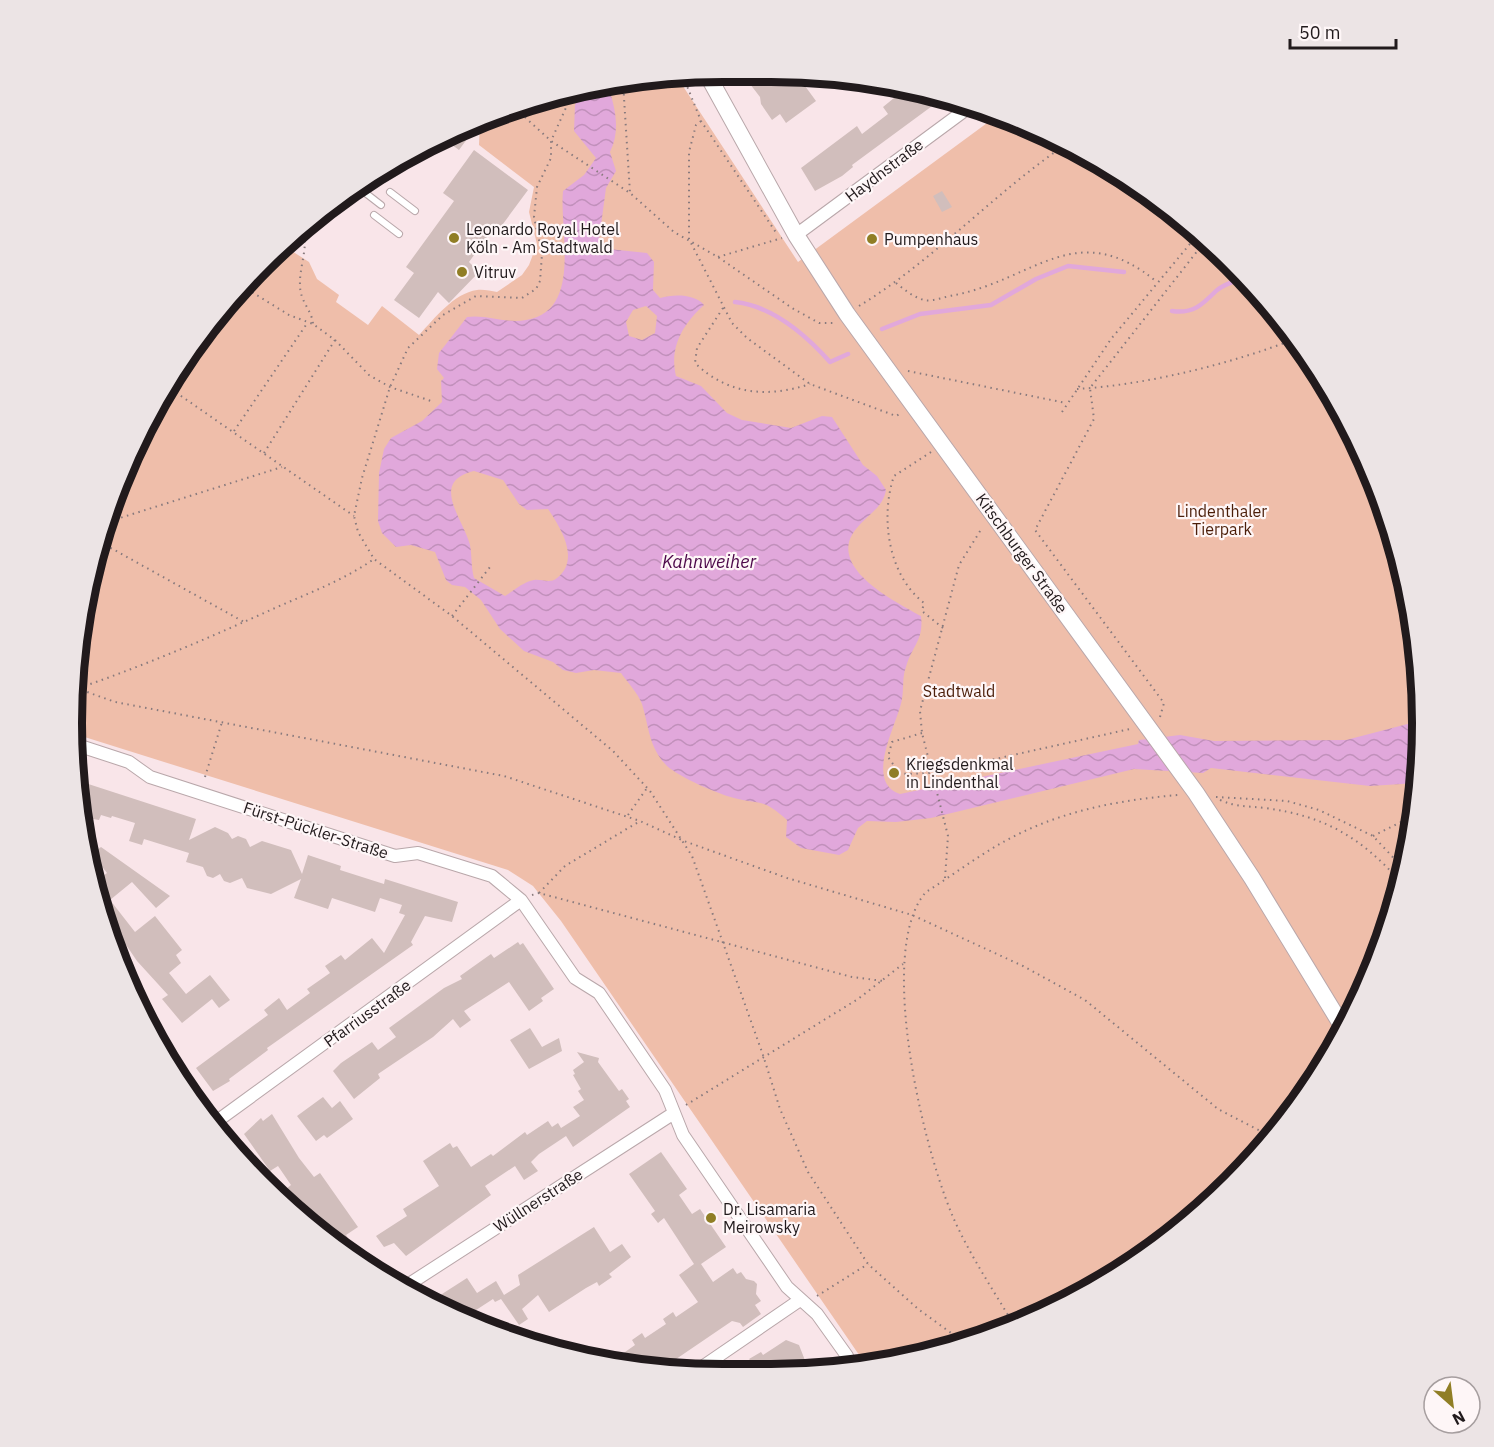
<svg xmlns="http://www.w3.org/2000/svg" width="1494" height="1447" viewBox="0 0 1494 1447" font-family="'IBM Plex Sans',sans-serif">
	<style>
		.park { fill: #efbeaa }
		.water { fill: url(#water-waves); fill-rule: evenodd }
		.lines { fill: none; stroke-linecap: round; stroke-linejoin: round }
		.stream { stroke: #e1a8db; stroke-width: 4.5 }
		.building { fill: #d1bebc }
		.lane-casing { stroke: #b9a7aa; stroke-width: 8 }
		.street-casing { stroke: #b9a7aa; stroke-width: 14 }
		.secondary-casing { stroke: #b9a7aa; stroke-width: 18 }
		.path { stroke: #887a7d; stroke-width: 2; stroke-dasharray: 1.5 4.5; stroke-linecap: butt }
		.lane { stroke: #fff; stroke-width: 6 }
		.street { stroke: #fff; stroke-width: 12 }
		.secondary { stroke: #fff; stroke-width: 16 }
		.poi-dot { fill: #907e25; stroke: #fef6f7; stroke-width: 2 }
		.labels { text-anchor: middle; stroke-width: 4.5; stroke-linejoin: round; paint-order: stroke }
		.street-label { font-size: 16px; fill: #211a1c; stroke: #fef6f7 }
		.poi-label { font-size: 16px; fill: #211a1c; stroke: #fef6f7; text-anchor: start }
		.park-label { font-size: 16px; fill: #4b1e09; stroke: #fef6f7 }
		.water-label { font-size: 18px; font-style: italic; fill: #4d084a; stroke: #fef6f7 }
		.rim { fill: none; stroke: #211a1c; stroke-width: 8 }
	</style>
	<defs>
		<pattern id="water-waves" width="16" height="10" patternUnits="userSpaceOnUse" patternTransform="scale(1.5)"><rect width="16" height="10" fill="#e1a8db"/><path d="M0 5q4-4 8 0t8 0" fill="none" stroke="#c190bb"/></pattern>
	</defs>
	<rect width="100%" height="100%" fill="#f9e5e9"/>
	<path class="park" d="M677,77L798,262L998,115L1096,159L1200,233L1287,327L1355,435L1400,555L1421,681L1416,808L1388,933L1335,1049L1261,1153L1167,1240L1059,1308L939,1353L866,1365L561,921L533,886L508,870L75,734L78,638L107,514L159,397L242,286L284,246L309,262L317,279L339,295L336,302L368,325L382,306L419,335C434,319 454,293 477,290C483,289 491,291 497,292L522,275L529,265L537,244L529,212L534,187L479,145L480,120L596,85Z"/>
	<path class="water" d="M607,83C615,106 621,130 610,152L616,171L606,188L599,240L609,249L647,253L654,262L653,290L660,298C674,294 695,294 704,305C683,324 669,347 676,376L701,386L727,413L742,420L791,428L822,416L832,417L863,465L877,476L886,490C883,508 867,515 856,529C825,567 896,602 921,616C924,640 912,646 906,667C902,677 904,688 902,699C898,723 863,782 900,794L1138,744L1139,740L1180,735L1214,741L1346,740L1419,721L1417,783L1370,786L1211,768L1203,773L1134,769L931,818L896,822L867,821L858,828L848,850L839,855L801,848L786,837L787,820C763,798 762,805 734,798C718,794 679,777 667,766C649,748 649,727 642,704C638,693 627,682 621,673L594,670L576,673L563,670L553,662L524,651L500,629L481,600L465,587L452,585L446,580L435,552L411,545L396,547L382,533L378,521L379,473L384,449L391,438L422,421L442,402L441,381L444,378L437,369L439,353L467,317C486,314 506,324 526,320C583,311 559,230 563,191L584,175L596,158L574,131L575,105L582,89ZM646,306L657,316L655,333L642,340L629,336L626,322L633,310ZM474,471L503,480L519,504L527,510L548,509C560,527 581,559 557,578C550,584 542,579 534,580C525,581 513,591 505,596L474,578C471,567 472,555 470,545C463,518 429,482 474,471Z"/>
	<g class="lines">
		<path class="stream" d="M735,302C773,306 806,335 830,362L848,354
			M1172,311C1193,314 1202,305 1216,291C1222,285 1234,282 1241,278
			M882,329L920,314L991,305L1036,279L1068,266L1124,272"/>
	</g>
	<path class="building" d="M748,73L797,75L816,101L786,123L780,114L772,120L761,104L760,97L750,84L754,81Z
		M905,89L943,98L852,165L853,167L842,176L815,191L801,168L857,126L862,134L888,114L883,107Z
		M462,129L470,135L459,150L444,139Z
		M474,150L528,190L497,232L493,229L469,262L479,272L449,303L438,292L419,318L394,300L414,273L406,267L454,201L443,193Z
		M942,191L952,207L942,212L933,196Z
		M76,780L196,819L189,840L215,827L228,833L232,839L238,836L246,839L250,847L262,841L291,850L302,874L308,855L341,866L340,870L384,884L385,879L458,902L452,922L425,916L411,942L413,945L267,1048L268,1050L229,1079L230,1081L213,1091L196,1068L268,1015L264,1010L279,998L287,1010L310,993L307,989L330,973L325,966L341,955L345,960L372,938L384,953L405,915L399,913L402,905L380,898L375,912L332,898L328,909L294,898L301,879L271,894L247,888L242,878L230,883L224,881L220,874L213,878L207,876L203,867L186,862L189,853L144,839L142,845L129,841L135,823L112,816L111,818L101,815L99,820L82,817Z
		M101,847L170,896L156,908L132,882L110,900L135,932L155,916L182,950L176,955L181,963L169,973L186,994L210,975L230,1000L219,1008L212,999L182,1023L162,999L168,995L137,961L114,927L110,930L94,892L92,877L95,882L107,873L92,854Z
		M518,942L520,945L523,943L554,989L541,998L543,1001L529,1011L509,982L464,1011L471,1020L460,1028L453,1019L433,1037L378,1074L380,1078L354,1099L333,1071L341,1063L372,1042L378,1050L396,1037L389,1028L444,988L462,979L460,976L491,954L494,958Z
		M530,1028L542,1047L559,1038L562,1051L529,1069L510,1040Z
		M577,1052L599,1058L598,1062L619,1091L622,1089L629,1099L626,1101L630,1107L573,1147L566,1136L539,1154L531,1162L538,1171L524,1180L515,1166L485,1186L491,1195L406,1256L394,1243L384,1247L376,1236L407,1216L403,1209L439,1186L423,1161L450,1143L453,1148L457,1146L471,1167L491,1154L493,1156L525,1132L527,1135L548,1121L552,1127L558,1123L561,1128L580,1116L573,1107L584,1100L578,1091L581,1089L573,1075L575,1074L573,1070L584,1062Z
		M323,1097L332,1108L340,1101L353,1119L327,1138L324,1135L316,1141L297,1116Z
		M272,1114L299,1158L314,1177L320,1173L358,1227L346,1235L365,1264L327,1240L297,1212L286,1189L291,1185L278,1166L270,1171L244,1134L261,1118L263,1121Z
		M661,1152L687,1189L679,1195L692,1214L700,1209L726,1247L701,1264L713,1282L733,1268L737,1274L741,1272L746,1279L754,1281L757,1284L756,1294L761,1301L755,1305L761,1314L743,1327L740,1323L732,1321L660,1370L611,1362L635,1345L632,1340L642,1333L645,1338L666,1324L663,1319L673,1312L676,1317L698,1302L679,1275L694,1264L664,1218L658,1223L651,1214L655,1211L629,1174Z
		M594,1227L610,1252L622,1244L631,1257L609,1274L612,1277L599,1286L597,1282L586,1288L549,1312L538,1295L522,1309L528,1319L519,1325L501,1299L495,1302L493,1299L473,1312L471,1308L458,1316L428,1303L467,1278L477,1293L496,1281L504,1295L520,1285L518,1275Z
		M786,1340L799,1345L806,1363L789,1374H751L753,1364L749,1359L761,1352L763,1355Z"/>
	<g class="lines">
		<defs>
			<path id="lane" d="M359,188L381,205
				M390,192L415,211
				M374,215L399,234"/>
			<path id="street" d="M796,235L972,105
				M74,744L129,762L150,777L395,856L418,853L492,876L521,900L575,978L599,993L665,1090L683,1135L787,1287L817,1314L847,1356L850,1367
				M213,1124L521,900
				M403,1288L674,1113
				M692,1374L800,1300"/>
			<path id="secondary" d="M707,74L796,235L847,314L1196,793L1252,878L1344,1029"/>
		</defs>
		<use href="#lane" class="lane-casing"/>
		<use href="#street" class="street-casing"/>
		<use href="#secondary" class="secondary-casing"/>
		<path class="path" d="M683,76L701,121L777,234
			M623,82L630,193
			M573,92L551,141V158L537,187L534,217L542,254L540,281L536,289L522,298L476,296L443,315L408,348L390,387L362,478L354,516L358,532L374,559L452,616L613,751L650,791L692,856L763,1055L780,1109L808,1172L868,1264L918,1309L965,1343
			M516,109L551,141L630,193L674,232L718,257L792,308L819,323H834
			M701,121L696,125L689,152V239L732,323L747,338L810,384L896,416L901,413
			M303,229C309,245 299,268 300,285C300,302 312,310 313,324
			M718,257L782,238
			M896,283C905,290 913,297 924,300C933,302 946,296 955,295C1035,279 1077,216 1157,282
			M242,286L289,315L313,324L335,340L369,375L390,387L434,402
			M859,306C933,261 993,194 1065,145
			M723,308L697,348L695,363C728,395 768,398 810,384
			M908,371L1066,403
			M171,389L354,516
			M1077,389C1146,385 1230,364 1295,339
			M1062,412L1111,339L1199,233
			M152,413L238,290
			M234,431L308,322
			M931,452L894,476C880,517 888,575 924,603L922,611L943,628
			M264,453L335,340
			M104,523L282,467
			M100,542L244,622
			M452,616L490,567
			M76,688L115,702L504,776L640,821L684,841L787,878L912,915L1023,966L1085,1000L1218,1109L1272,1137
			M79,688C146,665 211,637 275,608C309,593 344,580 374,559
			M1160,717L1164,703L1035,530L1094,419L1090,388L1206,240
			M922,733L892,742L888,757L900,774L932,773L1130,729
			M205,777L222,722
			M1216,797L1287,801L1319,810L1373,836L1403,868
			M1220,800C1236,807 1248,806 1265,808C1325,816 1360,837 1400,881
			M628,815L647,788
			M1373,836L1415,815
			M945,878L948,836L922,733L920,711L959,565L982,528
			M539,893L565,866L640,821
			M532,895L539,893L852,977L883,981
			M153,1034L208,1110
			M686,1105L858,999L903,964
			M224,1132L250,1169
			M817,1296L868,1264
			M1014,1325C995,1293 975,1263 959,1230C926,1165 874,950 926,892C953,875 979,855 1007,840C1060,811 1119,800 1178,795"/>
		<use href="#lane" class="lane"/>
		<use href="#street" class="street"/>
		<use href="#secondary" class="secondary"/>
	</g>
	<g class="poi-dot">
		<circle cx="454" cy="238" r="6"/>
		<circle cx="872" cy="239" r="6"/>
		<circle cx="462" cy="272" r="6"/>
		<circle cx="894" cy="773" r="6"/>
		<circle cx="711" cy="1218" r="6"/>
	</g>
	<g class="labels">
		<g class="street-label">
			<text transform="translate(884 170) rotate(-37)" y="6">Haydnstraße</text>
			<text transform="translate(1022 553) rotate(54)" y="6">Kitschburger Straße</text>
			<text transform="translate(316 830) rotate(18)" y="6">Fürst-Pückler-Straße</text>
			<text transform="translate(367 1013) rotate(-36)" y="6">Pfarriusstraße</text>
			<text transform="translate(538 1200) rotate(-33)" y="6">Wüllnerstraße</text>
		</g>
		<g class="poi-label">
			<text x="466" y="235">Leonardo Royal Hotel<tspan x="466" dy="18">Köln - Am Stadtwald</tspan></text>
			<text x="884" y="245">Pumpenhaus</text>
			<text x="474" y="278">Vitruv</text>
			<text x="906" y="770">Kriegsdenkmal<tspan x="906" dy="18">in Lindenthal</tspan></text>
			<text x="723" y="1215">Dr. Lisamaria<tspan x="723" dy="18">Meirowsky</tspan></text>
		</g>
		<g class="park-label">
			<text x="1222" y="517">Lindenthaler<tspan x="1222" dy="18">Tierpark</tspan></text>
			<text x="959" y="697">Stadtwald</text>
		</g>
		<g class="water-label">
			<text x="709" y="568">Kahnweiher</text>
		</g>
	</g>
	<path d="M0 0H1494V1447H0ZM723 82H771A641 641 0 0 1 1412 723V723A641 641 0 0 1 771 1364H723A641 641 0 0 1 82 723V723A641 641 0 0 1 723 82Z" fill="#ece4e5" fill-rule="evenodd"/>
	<path class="rim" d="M723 82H771A641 641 0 0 1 1412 723V723A641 641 0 0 1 771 1364H723A641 641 0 0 1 82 723V723A641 641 0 0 1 723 82Z"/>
	<g transform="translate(1452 1405) rotate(152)"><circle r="28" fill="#fef6f7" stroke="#a69e9f" stroke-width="1.5"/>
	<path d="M0-4.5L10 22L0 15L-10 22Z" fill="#907e25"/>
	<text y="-9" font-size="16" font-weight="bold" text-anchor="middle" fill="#211a1c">N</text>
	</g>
	<path d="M1290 39v9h106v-9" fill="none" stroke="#211a1c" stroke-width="3"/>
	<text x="1299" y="39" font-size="18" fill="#211a1c" stroke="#fef6f7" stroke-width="4.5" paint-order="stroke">50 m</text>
</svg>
